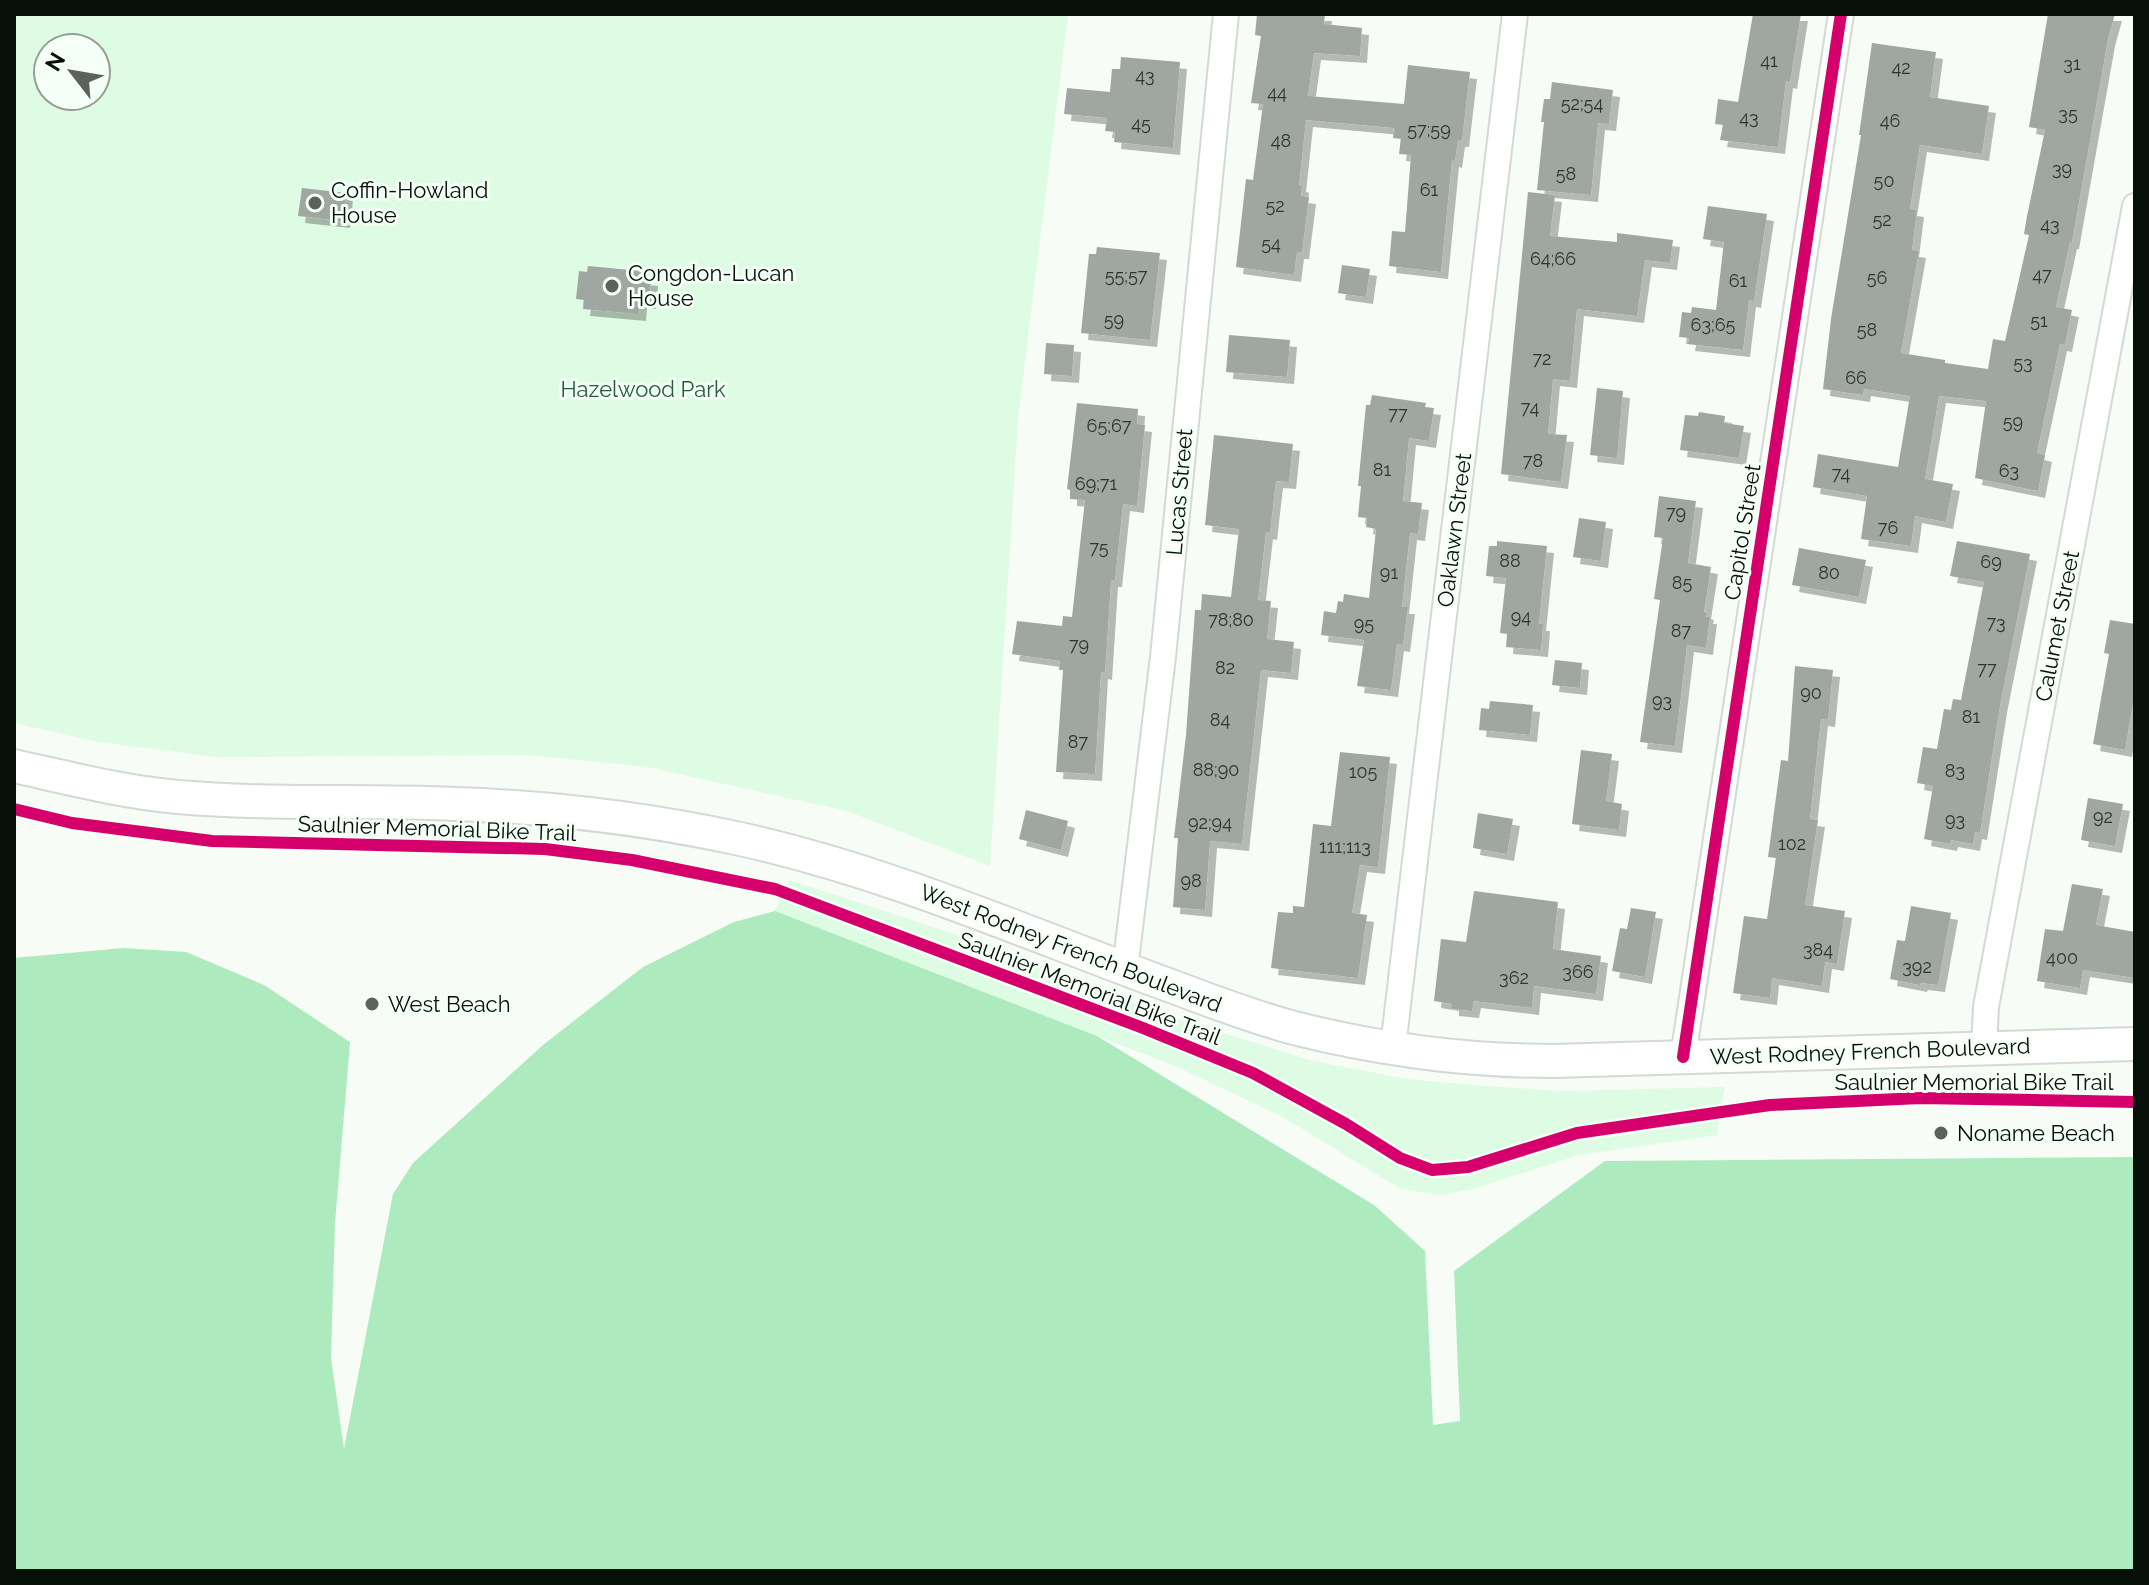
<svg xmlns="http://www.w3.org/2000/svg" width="2149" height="1585" viewBox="0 0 2149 1585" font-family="Raleway,sans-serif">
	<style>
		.green { fill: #defbe4; fill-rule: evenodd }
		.water { fill: #adeabd }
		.building { fill: #a0a6a1; filter: url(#shadow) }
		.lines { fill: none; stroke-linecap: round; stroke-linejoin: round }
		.minor-casing { stroke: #d2dad4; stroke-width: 28 }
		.secondary-casing { stroke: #d2dad4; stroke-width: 36 }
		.minor { stroke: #fefffe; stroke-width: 24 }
		.secondary { stroke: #fefffe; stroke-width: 32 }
		.cycleway-casing { stroke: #f4fff6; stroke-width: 17 }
		.cycleway { stroke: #d6006c; stroke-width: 12 }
		.poi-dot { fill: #5b625c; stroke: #f4fff6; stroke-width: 3 }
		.labels { text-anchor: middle; stroke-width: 6; stroke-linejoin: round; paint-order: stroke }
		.number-label { font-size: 18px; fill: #2d352f }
		.poi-label { font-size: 22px; fill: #070f09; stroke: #f4fff6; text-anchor: start }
		.park-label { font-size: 22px; fill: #225e36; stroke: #f4fff6 }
		.street-label { font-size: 22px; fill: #070f09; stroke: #f4fff6 }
	</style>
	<defs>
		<filter id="shadow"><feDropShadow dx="7" dy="7" stdDeviation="0" flood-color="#0004"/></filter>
	</defs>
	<rect width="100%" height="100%" fill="#f7fcf7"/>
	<path class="green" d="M14,14H1068L1018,418L990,866L847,811L647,767L529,755L215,757L99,742L14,723ZM48,48H96V96H48Z
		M789,880L988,945L1164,1015L1313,1061L1407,1079L1472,1085L1563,1091L1725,1087L1717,1135L1579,1155L1473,1189L1441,1195L1401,1189L1281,1116L1175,1066L775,911Z"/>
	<path class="water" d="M775,911L1097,1036L1374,1205L1425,1251L1433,1425L1460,1421L1454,1271L1605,1161L2135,1157V1571H14V958L124,948L186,952L264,985L350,1042L335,1223L331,1358L344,1449L393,1194L413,1163L543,1045L643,967L734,922Z"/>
	<path class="building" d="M1257,14H1325L1324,24L1362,28L1360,56L1314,53L1308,96L1404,104L1408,65L1470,72L1462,140H1458L1455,161L1452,160L1441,272L1389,266L1392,231L1405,232L1411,155L1399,154L1401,139L1393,138L1394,128L1306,120L1299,185L1302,186L1301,196L1309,197L1302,252H1297L1294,275L1236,267L1246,179L1253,180L1263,104L1251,103L1261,36L1255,35Z
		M1753,14H1801L1790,82L1786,81L1778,147L1720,140L1723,125L1715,124L1718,99L1738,102Z
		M2048,14H2115L2108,39L2072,242H2070L2056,307L2072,310L2065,345L2060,344L2037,453L2045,455L2038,491L1975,478L1986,401L1939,396L1925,479L1953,484L1946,522L1915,516L1911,546L1861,539L1867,496L1813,487L1818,454L1898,467L1910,396L1864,389L1863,395L1823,389L1831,319L1861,135H1859L1872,43L1936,52L1930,97L1989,106L1982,154L1920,145L1910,209L1917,210L1912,250L1919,251L1901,353L1945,360V363L1988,369L1993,339L2005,341L2029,235L2024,234L2027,216L2045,130L2029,127Z
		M1121,57L1180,62L1173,148L1114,142L1115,132L1105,131L1107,118L1064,114L1067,88L1110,92L1112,69H1120Z
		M1552,82L1613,90L1609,124L1598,123L1591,195L1537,190L1544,122H1541L1544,99H1550Z
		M302,188L346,193L343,221L298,216Z
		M1528,192L1555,195L1550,236L1617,242V233L1673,240L1670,263L1645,260L1637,316L1577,309L1570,381L1553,379L1548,434L1567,435L1561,482L1501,474Z
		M1708,206L1767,214L1754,301L1749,300L1743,350L1688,344L1689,338L1679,337L1682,312L1691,313L1692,307L1716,310L1724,242L1703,239Z
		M1097,247L1160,253L1150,340L1081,333L1089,254H1096Z
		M1342,265L1370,269L1366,297L1338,293Z
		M588,266L641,271V278L651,279L649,302L640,301L639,314L583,309L584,300L576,299L579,271L587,272Z
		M1229,335L1290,340L1287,377L1226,372Z
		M1046,343L1074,345L1072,376L1044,374Z
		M1597,388L1623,391L1617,458L1590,455Z
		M1372,395L1426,403L1425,407L1434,408L1429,441L1409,438L1403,501L1422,503L1418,534L1410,533L1402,607H1408L1403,645L1397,644L1391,690L1357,686L1364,640L1321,635L1324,611L1336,613L1338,601L1343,602L1344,594L1369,598L1376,529L1366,527L1367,518L1358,517L1361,486H1358L1366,405H1370Z
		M1077,403L1138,409L1137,424L1145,425L1137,506L1123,504L1115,580H1111L1105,673L1101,672L1095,774L1056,772L1063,670H1059L1060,661L1012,654L1017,621L1062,626L1063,616L1072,617L1085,500L1070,499V490L1067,489Z
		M1699,412L1725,416L1724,423L1744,426L1739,458L1680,450L1685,415L1698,416Z
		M1214,435L1293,444L1289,482L1276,481L1270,533L1266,532L1258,600L1271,601L1267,639L1294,642L1291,673L1261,670L1242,844L1210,841L1205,910L1173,907L1178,838H1174L1186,735L1195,610H1201L1202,594L1231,597L1239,529L1205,525Z
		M1659,496L1696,501L1688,563L1711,567L1704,612L1707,613L1706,617H1710L1706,648L1687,645L1675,746L1640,742L1660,600L1654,599L1663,538L1654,537Z
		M1579,518L1606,522L1601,561L1573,557Z
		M1497,541L1547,546L1539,624H1543L1541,650L1506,647L1507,634L1500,633L1506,578L1486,576L1489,546H1497Z
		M1957,541L2030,554L2000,706L1980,833L1975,832L1973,844L1951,840L1950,844L1924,839L1933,786L1917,783L1923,747L1937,749L1944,709L1951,710L1953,699L1961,700L1984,582L1950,576Z
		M1799,548L1866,560L1859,597L1792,585Z
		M2110,620L2135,624V692L2125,750L2093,744L2109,654L2104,653Z
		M1555,660L1582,663L1580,688L1552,685Z
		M1795,666L1833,670L1828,720L1821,719L1810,819L1818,820L1805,905L1845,911L1837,964L1825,962L1822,986L1772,978L1770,998L1733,993L1744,916L1767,919L1776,858L1768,857L1781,760L1788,761Z
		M1490,701L1533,705L1530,735L1479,730L1481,708L1489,709Z
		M1581,750L1612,754L1606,801L1622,804L1619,830L1572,824Z
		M1340,752L1390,757L1378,867L1360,865L1352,913L1367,915L1358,978L1271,968L1278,912L1293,913V906L1304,907L1313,824L1331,826Z
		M2088,798L2123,804L2115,846L2081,840Z
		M1026,810L1068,821L1061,850L1019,839Z
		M1478,813L1513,819L1507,854L1473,848Z
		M2072,884L2103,889L2096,925L2135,932V978L2083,970L2080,988L2037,981L2045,929L2063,931Z
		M1474,891L1558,902L1553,949L1601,956L1596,994L1534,986L1532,1008L1474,1001L1472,1011L1452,1009V1004L1434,1001L1441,939L1466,942Z
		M1911,906L1951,913L1938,985L1921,983L1920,985L1890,979L1897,940L1905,941Z
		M1631,908L1656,912L1645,977L1612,971L1620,928L1627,929Z"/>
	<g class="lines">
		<defs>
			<path id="minor" d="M1125,969L1163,657L1226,14
				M1393,1047L1515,14
				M1984,1047L1986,1007L2135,206
				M1683,1057L1841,14"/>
			<path id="secondary" d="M14,766C68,778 122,792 178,797C270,805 363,800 455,804C548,807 640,818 731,837C877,868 1012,927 1152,979C1199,996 1245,1015 1294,1028C1378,1049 1467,1061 1553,1061L2135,1044"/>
		</defs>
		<use href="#minor" class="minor-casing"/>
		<use href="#secondary" class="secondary-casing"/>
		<use href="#minor" class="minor"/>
		<use href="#secondary" class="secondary"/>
		<defs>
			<path id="cycleway" d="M14,809L72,823L212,841L545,849L632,860L775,889L1143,1028L1253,1073L1346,1124L1400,1158L1432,1170L1468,1167L1577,1133L1770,1105L1920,1098L2135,1102
				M1683,1057L1841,14"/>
		</defs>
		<use href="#cycleway" class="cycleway-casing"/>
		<use href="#cycleway" class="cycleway"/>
	</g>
	<g class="poi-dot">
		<circle cx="315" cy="203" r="8"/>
		<circle cx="612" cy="286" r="8"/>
		<circle cx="372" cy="1004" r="8"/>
		<circle cx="1941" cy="1133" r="8"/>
	</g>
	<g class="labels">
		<g class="number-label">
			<text x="1769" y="67">41</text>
			<text x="2072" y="70">31</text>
			<text x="1901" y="74">42</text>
			<text x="1145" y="82">43</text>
			<text x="1277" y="99">44</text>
			<text x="1582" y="110">52;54</text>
			<text x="2068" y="120">35</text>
			<text x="1749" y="124">43</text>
			<text x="1890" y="127">46</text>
			<text x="1141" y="130">45</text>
			<text x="1429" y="136">57;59</text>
			<text x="1281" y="147">48</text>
			<text x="2062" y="175">39</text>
			<text x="1566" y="180">58</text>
			<text x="1884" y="187">50</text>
			<text x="1429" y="196">61</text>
			<text x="1275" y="212">52</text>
			<text x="1882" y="226">52</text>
			<text x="2050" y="231">43</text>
			<text x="1271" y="250">54</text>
			<text x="1553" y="265">64;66</text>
			<text x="2042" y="281">47</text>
			<text x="1126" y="282">55;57</text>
			<text x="1877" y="284">56</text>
			<text x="1738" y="287">61</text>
			<text x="1114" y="326">59</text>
			<text x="2039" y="327">51</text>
			<text x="1713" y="331">63;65</text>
			<text x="1867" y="336">58</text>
			<text x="1542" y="365">72</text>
			<text x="2023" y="369">53</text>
			<text x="1856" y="384">66</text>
			<text x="1530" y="414">74</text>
			<text x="1398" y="420">77</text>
			<text x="2013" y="428">59</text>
			<text x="1109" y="432">65;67</text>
			<text x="1533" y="467">78</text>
			<text x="1382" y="476">81</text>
			<text x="2009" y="477">63</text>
			<text x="1841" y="480">74</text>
			<text x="1096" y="490">69;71</text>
			<text x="1676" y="519">79</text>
			<text x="1888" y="534">76</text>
			<text x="1099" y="554">75</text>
			<text x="1510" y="567">88</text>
			<text x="1991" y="568">69</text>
			<text x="1389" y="579">91</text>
			<text x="1829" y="579">80</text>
			<text x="1682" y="589">85</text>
			<text x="1521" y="623">94</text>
			<text x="1231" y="626">78;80</text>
			<text x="1996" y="629">73</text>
			<text x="1364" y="630">95</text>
			<text x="1681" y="637">87</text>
			<text x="1079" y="651">79</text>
			<text x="1225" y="674">82</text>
			<text x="1987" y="675">77</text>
			<text x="1811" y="699">90</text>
			<text x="1662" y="707">93</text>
			<text x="1971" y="723">81</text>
			<text x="1220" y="726">84</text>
			<text x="1078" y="748">87</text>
			<text x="1216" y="776">88;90</text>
			<text x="1955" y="777">83</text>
			<text x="1363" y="778">105</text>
			<text x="2103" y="823">92</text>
			<text x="1955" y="826">93</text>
			<text x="1210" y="829">92;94</text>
			<text x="1792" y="850">102</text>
			<text x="1345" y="853">111;113</text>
			<text x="1191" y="887">98</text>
			<text x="1818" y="956">384</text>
			<text x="2062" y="964">400</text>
			<text x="1917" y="973">392</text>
			<text x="1578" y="978">366</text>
			<text x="1514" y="984">362</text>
		</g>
		<g class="poi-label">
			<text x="331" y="198">Coffin-Howland<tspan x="331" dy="25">House</tspan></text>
			<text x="628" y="281">Congdon-Lucan<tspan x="628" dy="25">House</tspan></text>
			<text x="388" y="1012">West Beach</text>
			<text x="1957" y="1141">Noname Beach</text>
		</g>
		<g class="park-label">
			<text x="643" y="397">Hazelwood Park</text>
		</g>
		<g class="street-label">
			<text transform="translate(1179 492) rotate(-85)" y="8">Lucas Street</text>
			<text transform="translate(1454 530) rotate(-83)" y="8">Oaklawn Street</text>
			<text transform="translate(1742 532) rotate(-81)" y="8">Capitol Street</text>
			<text transform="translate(2057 626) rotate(-79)" y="8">Calumet Street</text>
			<text transform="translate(437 828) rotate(2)" y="8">Saulnier Memorial Bike Trail</text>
			<text transform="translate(1071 948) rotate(21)" y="8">West Rodney French Boulevard</text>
			<text transform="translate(1090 988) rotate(21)" y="8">Saulnier Memorial Bike Trail</text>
			<text transform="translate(1870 1051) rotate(-2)" y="8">West Rodney French Boulevard</text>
			<text x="1974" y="1090">Saulnier Memorial Bike Trail</text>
		</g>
	</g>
	<rect width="2149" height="1585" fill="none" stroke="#070f09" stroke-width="32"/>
	<g transform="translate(72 72) rotate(301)"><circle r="38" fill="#f4fff6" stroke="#959f97" stroke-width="2"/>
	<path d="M0-6L14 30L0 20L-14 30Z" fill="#5b625c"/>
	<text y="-12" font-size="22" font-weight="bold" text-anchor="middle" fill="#070f09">N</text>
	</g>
</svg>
